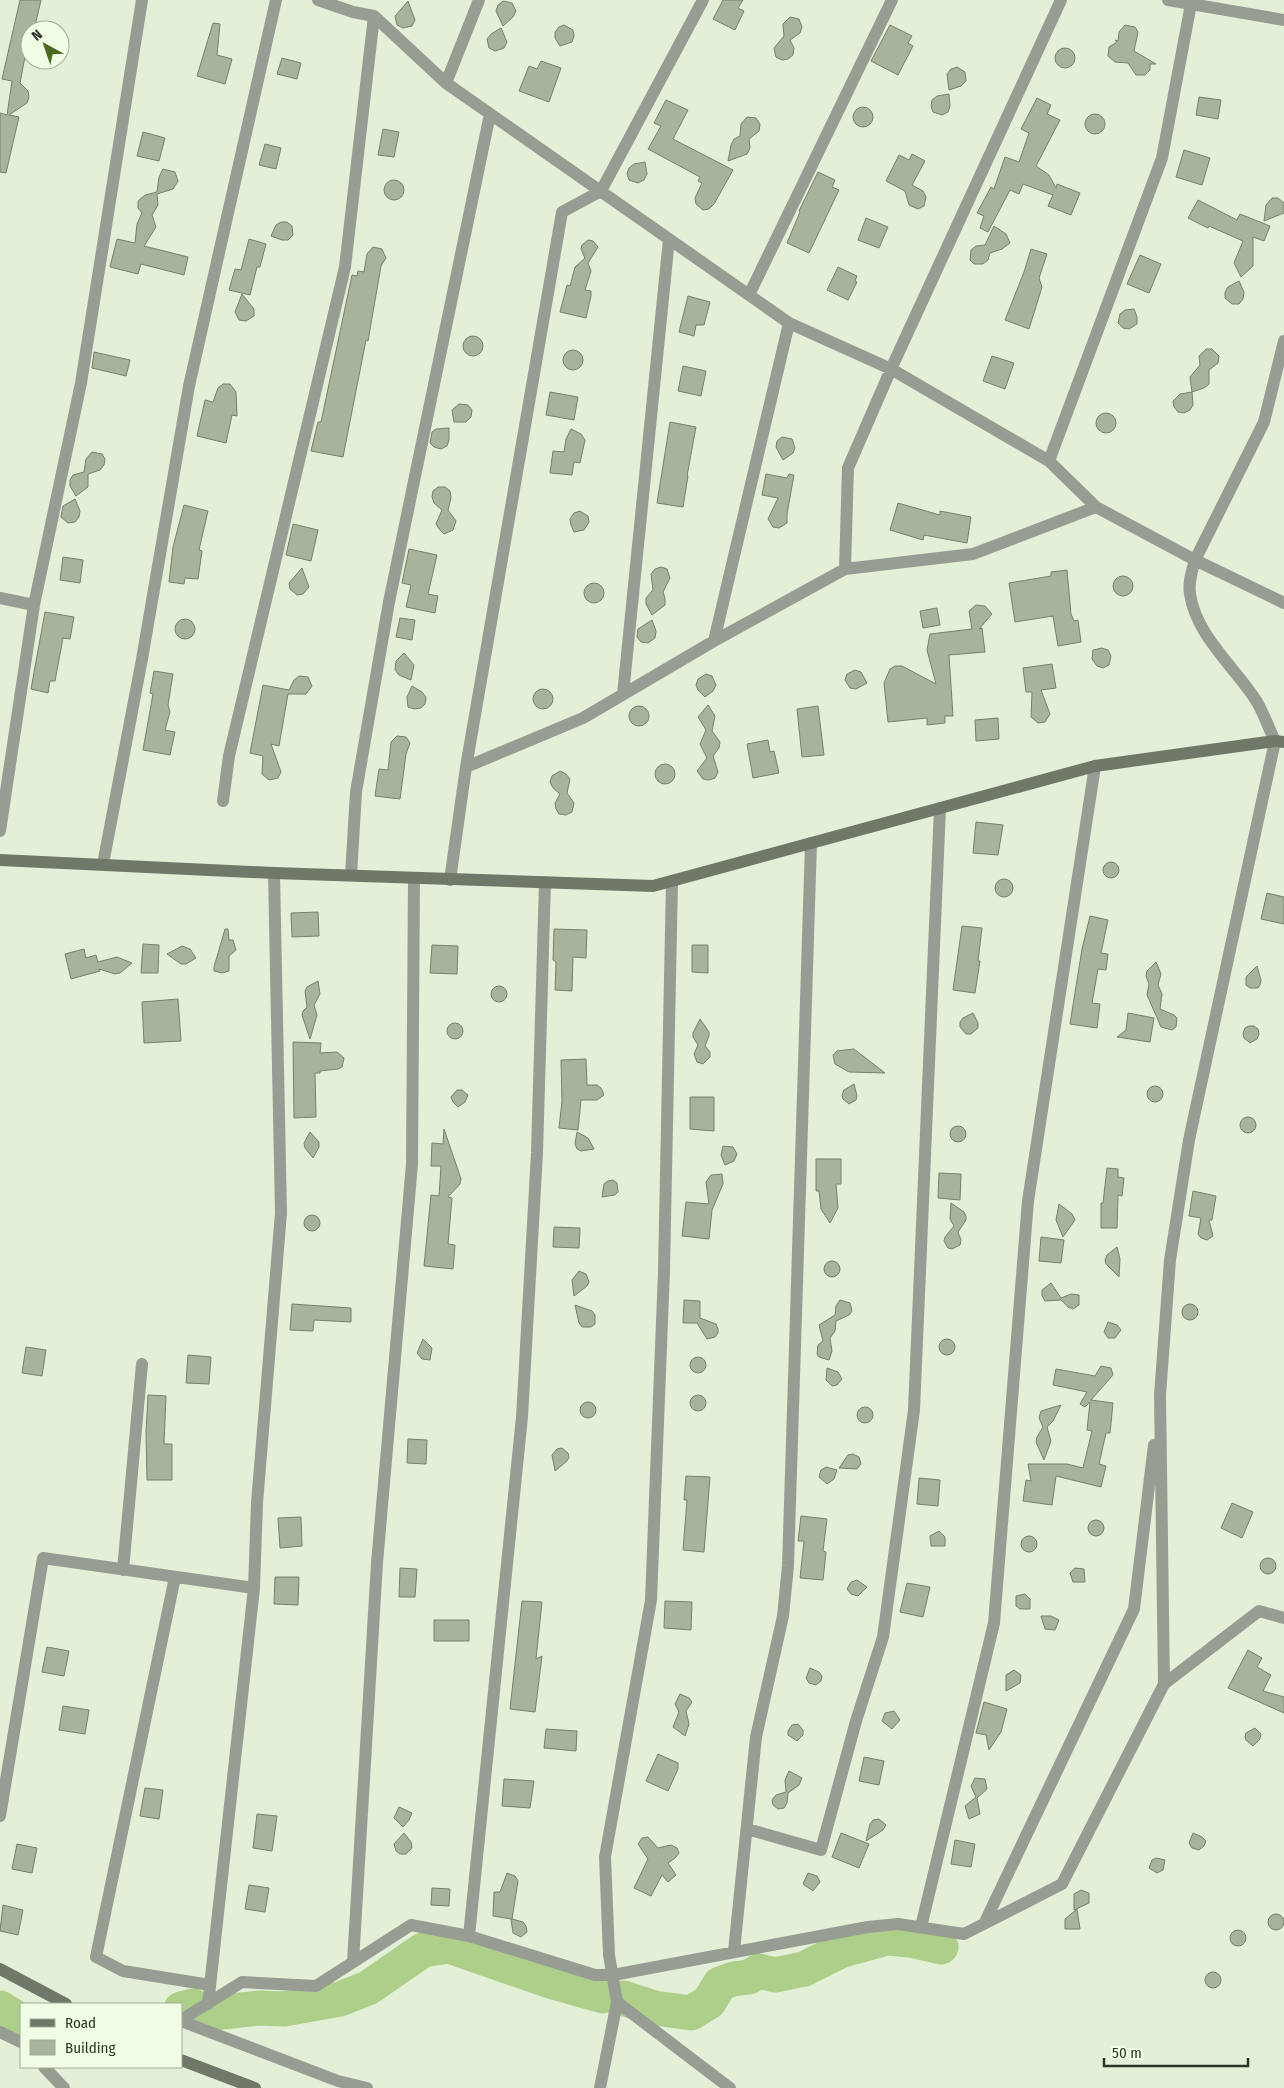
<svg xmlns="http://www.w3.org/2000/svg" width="1284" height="2088" viewBox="0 0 1284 2088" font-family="'Fira Sans Condensed',sans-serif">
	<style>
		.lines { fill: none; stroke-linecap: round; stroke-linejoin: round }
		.river { stroke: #adcf8a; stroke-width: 35 }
		.building { fill: #a7b39b; stroke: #75816a }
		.street { stroke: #989d93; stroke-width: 12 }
		.secondary { stroke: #707869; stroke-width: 12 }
	</style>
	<rect width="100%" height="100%" fill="#e3f0d7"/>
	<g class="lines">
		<path class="river" d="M623,1998L654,2008L691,2013L709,2002L720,1984L733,1979L749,1977L759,1971L775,1975L804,1969L840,1951L887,1938L910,1940L941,1947
			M0,2008L21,2021
			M181,2009L193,2006
			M213,2013L259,2008L284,2009L340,1999L368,1988L423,1950L449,1946L553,1982L603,1996"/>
	</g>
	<path class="building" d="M20,0H41L35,26H33L30,30L20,83L28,91L29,97L27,103L9,115L19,117L6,173L0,172V113L7,115L12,81L2,79Z
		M723,0H743L738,8L744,11L735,30L713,19Z
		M408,1L415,20L412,26L403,28L397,25L395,16Z
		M503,1L512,3L516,11L513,17L503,26L496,11L498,5Z
		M790,17L799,19L802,27L800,33L790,40L794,48L793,55L788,59L782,60L776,57L774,48L784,36L783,24Z
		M213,23L220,24L217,55L232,59L225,84L197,76Z
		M564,25L573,30L574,36L572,42L560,46L555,38V32L559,27Z
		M890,25L912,36L908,43L913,46L898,75L871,61Z
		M1125,25L1135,27L1138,32L1134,51L1156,64H1150V70L1145,75H1136L1128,63L1115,62L1108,56L1109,47L1117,42L1115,40L1118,41L1119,32Z
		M501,28L507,42L504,48L495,51L489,48L487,39L491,34Z
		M1055 58a10 10 0 1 1 20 0a10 10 0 1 1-20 0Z
		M282,58L301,63L297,79L277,74Z
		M541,61L561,68L549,102L519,91L529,66L537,69Z
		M957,67L965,72L966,81L961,86L949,90L947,74L951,69Z
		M949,94L950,106L948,112L942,115L933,112L931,106L932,100L937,96Z
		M1199,97L1221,100L1218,119L1196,115Z
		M1037,98L1051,105L1047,114L1060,120L1036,166L1049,175L1056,188L1057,184L1080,193L1071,215L1048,206L1053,195L1023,184L1019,194L1010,190L988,232L980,228L984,216L977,213L991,187L994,189L1005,157L1019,162L1029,133L1021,129Z
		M666,100L688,110L673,139L733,170L714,204L709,209L703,210L696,204L695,198L702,183L698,181L700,177L648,149L661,126L654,123Z
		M853 117a10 10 0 1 1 20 0a10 10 0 1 1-20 0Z
		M1085 124a10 10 0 1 1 20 0a10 10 0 1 1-20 0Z
		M747,117L756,118L760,124L759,131L749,139L750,148L747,154L728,161L731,145L734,139L740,136L741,124Z
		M383,129L399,132L394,157L378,155Z
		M143,132L165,138L159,161L137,156Z
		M265,144L281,148L276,169L259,165Z
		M1184,150L1210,158L1202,185L1176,177Z
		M912,154L925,161L912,185L923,191L926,197L924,206L918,209L909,205L905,191L886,181L899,155L909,160Z
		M645,162L647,174L644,180L638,183L629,180L627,174L629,168L634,164Z
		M163,169L175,172L178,181L173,189L157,194L158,205L152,215L156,227L144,246L188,257L184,275L141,264L138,274L110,267L117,239L135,243L137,224L142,213L138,208V201L145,195L157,192L159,177Z
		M818,172L835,180L832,187L839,190L809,253L787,243L800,212L799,211Z
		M384 190a10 10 0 1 1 20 0a10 10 0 1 1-20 0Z
		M1272,198H1278L1284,203V213L1264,221L1266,205Z
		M1198,200L1237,220L1240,214L1270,226L1264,241L1253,237V266L1241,277L1234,263L1243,241L1209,226L1208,228L1188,218Z
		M866,218L888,227L879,248L858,240Z
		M281,222H287L292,226L293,235L288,240H282L271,236L276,225Z
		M994,226L1006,234L1010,243L1002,249L990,253L988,260L983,264H974L970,260L971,250L976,246L985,245Z
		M249,239L266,244L260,267H257L250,295L229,290L235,269L241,270Z
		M588,240L593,241L598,247L588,263L591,271L585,290L591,291V296L586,318L560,312L567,285L570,286L575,267L585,258L581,249L582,245Z
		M373,247L382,249L386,258L381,266L368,341L366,340L343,457L311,451L318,422H321L352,275L357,276L358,271L364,272L367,254Z
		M1031,249L1047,254L1039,278L1042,287L1029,329L1005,320L1024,272Z
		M1140,255L1161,264L1149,293L1127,284Z
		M838,267L857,276L855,281L857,282L848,300L827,290Z
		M1239,281L1244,292L1243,299L1239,304H1232L1225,298V292L1228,287Z
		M242,294L254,309V316L246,321L239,320L235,312Z
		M688,296L710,302L704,325H696L694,336L679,332Z
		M1134,309L1137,317V324L1129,329L1123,328L1118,323L1120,314L1125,310Z
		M463 346a10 10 0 1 1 20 0a10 10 0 1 1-20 0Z
		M1206,349H1212L1219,356L1218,363L1209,370V384L1204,388L1192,392L1193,405L1190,410L1184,413L1178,412L1174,407L1173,401L1180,394L1192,392L1190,377L1200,365L1199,356Z
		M563 360a10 10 0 1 1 20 0a10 10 0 1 1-20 0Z
		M94,352L130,360L126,376L92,368Z
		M992,356L1014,363L1005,389L983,381Z
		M683,366L706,371L701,396L678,391Z
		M223,384H230L236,392L237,416L232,415L226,443L197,436L205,400L213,402L218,388Z
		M550,392L578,397L574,420L546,415Z
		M459,404L468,405L472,410L471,417L466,422H454L452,410Z
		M1096 423a10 10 0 1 1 20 0a10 10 0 1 1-20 0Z
		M670,422L696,427L687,476H688L683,507L657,503Z
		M449,428V440L447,446L441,449L434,447L430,443L432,432L436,429Z
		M571,429L581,434L585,440L580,463L574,462L572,475L550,473L553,451L564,452L566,439Z
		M782,437L792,439L795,448L793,453L783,460L776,447L777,441Z
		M92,452L102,454L105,459L104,465L100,470L88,474V487L76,496L70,486V480L73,475L84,472L86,459Z
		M766,474L787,478L789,474L794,475L787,514V523L779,528L773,527L768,519L778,498L762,495Z
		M438,487H445L450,491L451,498L448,510L456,521L453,530L444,534L439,529L436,524L442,510L434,503L432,497L433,491Z
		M75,499L80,511L79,517L75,522L68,523L61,517L63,506Z
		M898,503L940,515V511L971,517L967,543L924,535L923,540L890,530Z
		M184,505L208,511L199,550L202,551L198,579L185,578L184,584L169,582L173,547Z
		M580,511L588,516L589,522L584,530L574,532L571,525L570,519L574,513Z
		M293,524L318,530L311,561L286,555Z
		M409,549L437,555L428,594L438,596L435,613L406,607L411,585L402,583Z
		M63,557L83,560L80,583L60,580Z
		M661,567L667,569L670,578L663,592L665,598V605L652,615L646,604V598L653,590L651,574L655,569Z
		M302,568L309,587L303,594L297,595L290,589L289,583Z
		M1067,570L1071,614L1074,621L1078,620L1081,642L1058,646L1053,616L1015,622L1009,583L1051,576V572Z
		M1113 586a10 10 0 1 1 20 0a10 10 0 1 1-20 0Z
		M584 593a10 10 0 1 1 20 0a10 10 0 1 1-20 0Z
		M976,605L985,606L992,614L979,629L982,628L985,652L949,655L953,716H945V723L927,725V718L888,722L884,683L890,669L895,666H902L936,684L927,650L930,634L972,629L969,611Z
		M937,608L940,625L923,628L920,611Z
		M45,612L74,617L70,639L63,638L55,681H50L48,693L31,689Z
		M400,618L415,620L412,640L396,637Z
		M175 629a10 10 0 1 1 20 0a10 10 0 1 1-20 0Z
		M652,620L656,631L655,638L648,643L641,642L637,637L638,629Z
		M1102,648L1108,650L1111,656L1109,665L1103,668L1097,666L1092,659L1093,650Z
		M404,653L414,665L411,680L399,675L395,670L396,661Z
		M1052,664L1056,688L1041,690L1050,714L1045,722L1038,723L1031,717L1032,692H1026L1023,668Z
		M855,670L861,672L867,683L856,689L850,688L845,680L847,674Z
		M154,671L173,674L168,705L170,712L165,730L175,732L170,755L143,750L153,694L150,693Z
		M706,674L712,676L716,685L713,691L705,697L698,690L696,685L698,679Z
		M299,676L308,677L312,686L306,694H288L279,746L271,744L281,772L278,778L269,780L262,774L263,756L250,753L263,685L289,690L294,680Z
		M412,686L422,692L426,697L425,704L421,708L414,709L408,707L407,697Z
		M533 699a10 10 0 1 1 20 0a10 10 0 1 1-20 0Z
		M708,705L715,716L712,731L720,742L719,748L713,756L718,772L715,778L709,780L703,779L697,771L707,758L700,744L706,730L698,717Z
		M818,706L824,755L802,757L797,709Z
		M629 716a10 10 0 1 1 20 0a10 10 0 1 1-20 0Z
		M998,718L999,739L976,741L975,720Z
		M397,736L406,737L410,743L406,754L400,799L375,796L379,769L388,770L391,742Z
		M768,740L770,752L774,751L779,773L753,778L747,744Z
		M655 774a10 10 0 1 1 20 0a10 10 0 1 1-20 0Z
		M560,771L566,774L570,779L567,793L574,803L572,812L566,815L559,814L556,809L555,803L560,794L553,788L550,782L552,776Z
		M976,822L1003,825L998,855L973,853Z
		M1103 870a8 8 0 1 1 16 0a8 8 0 1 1-16 0Z
		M995 888a9 9 0 1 1 18 0a9 9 0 1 1-18 0Z
		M1267,893L1284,897V924L1261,919Z
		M318,912L319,936L292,937L291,913Z
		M1090,916L1108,920L1101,953L1108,954L1106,970L1098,969L1092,1003L1100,1004L1097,1028L1070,1024L1082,949Z
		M962,926L982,928L978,961H980L975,993L953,990Z
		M225,929H228L229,940H233L236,950L229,956V971L222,973L214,971V967Z
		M554,929L587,930L586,958L573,957L572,991L555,990L556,962L553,960Z
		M143,944L159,945L158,973H141Z
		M432,945L458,946L457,974L430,973Z
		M692,945H708V973L692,972Z
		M182,946L190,949L196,958L186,964H181L167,954Z
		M84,949L86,958L96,955L98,962L117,957L132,963L120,973L115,974L99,969L100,971L71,979L65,954Z
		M1156,962L1161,974L1158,985L1162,994L1160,1009L1174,1015L1177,1018L1176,1027L1172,1030L1161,1027L1147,995L1149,984L1146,976L1147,971Z
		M1257,966L1261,980L1260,985L1258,988H1250L1246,985V977Z
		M318,981L320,994L314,1005L317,1015L310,1039L302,1015L303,1011L307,1007L305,991L307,987Z
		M491 994a8 8 0 1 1 16 0a8 8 0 1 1-16 0Z
		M178,999L181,1041L144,1043L142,1002Z
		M973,1013L978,1023V1028L971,1034H966L960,1027V1022L963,1018Z
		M1128,1013L1154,1018L1150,1042L1117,1037L1126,1030Z
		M700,1019L709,1032V1036L705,1046L710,1052V1057L703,1064L697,1062L694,1054L698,1045L693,1037V1033Z
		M447 1031a8 8 0 1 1 16 0a8 8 0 1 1-16 0Z
		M1249,1026H1254L1258,1029L1259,1034L1257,1039L1250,1043L1244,1038L1243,1033L1245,1028Z
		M293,1042L321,1043L320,1053L337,1052L344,1058L342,1067L338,1069L320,1071V1073H315L316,1117L294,1118Z
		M854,1049L885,1073L849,1072L835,1064L833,1055L837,1051Z
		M586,1059L587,1085H597L601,1088L604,1095L597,1100H581L578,1130L559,1128L562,1101L561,1060Z
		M854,1084L857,1096L856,1100L849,1104L843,1099L842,1095L844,1090Z
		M1147 1094a8 8 0 1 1 16 0a8 8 0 1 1-16 0Z
		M457,1090H462L468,1095L465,1102L458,1107L453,1102L451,1097Z
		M690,1097H714V1131L690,1129Z
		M1240 1125a8 8 0 1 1 16 0a8 8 0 1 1-16 0Z
		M950 1134a8 8 0 1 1 16 0a8 8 0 1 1-16 0Z
		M444,1129L461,1179L460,1184L448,1197L452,1198L448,1244L455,1245L453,1269L424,1266L431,1195L439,1196L441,1166H431L432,1143L443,1144Z
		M310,1132L319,1142V1147L313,1158L305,1148L304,1143Z
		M577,1132L588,1138L594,1149L581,1151L577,1149L575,1144Z
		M723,1146L733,1147L737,1154L734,1161L725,1165L721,1155Z
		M816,1159H841V1184H836L838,1208L830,1223L821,1209L819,1191H816Z
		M1107,1168L1118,1169V1177L1124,1178L1122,1196L1118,1195L1117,1228H1101V1203H1103Z
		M939,1173L961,1174L960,1200L938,1198Z
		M722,1174L723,1184L712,1210L709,1239L682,1236L686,1202L709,1204L706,1182L711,1175Z
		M613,1180L617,1183L618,1192L615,1195L602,1197L604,1184L608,1181Z
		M1193,1191L1216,1196L1212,1220H1209L1213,1236L1207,1240L1201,1238L1198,1234L1201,1218L1189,1216Z
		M951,1203L964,1212L966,1216V1220L958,1232L961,1240L960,1245L952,1249L948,1248L944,1241L945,1237L954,1226L950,1219Z
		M1059,1204L1072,1214L1075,1220L1063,1237L1056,1220Z
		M304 1223a8 8 0 1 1 16 0a8 8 0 1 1-16 0Z
		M554,1227L580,1228L579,1248L553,1247Z
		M1041,1237L1064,1240L1061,1263L1039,1261Z
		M1117,1247L1120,1259L1119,1277L1106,1264L1105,1260L1107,1255Z
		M824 1269a8 8 0 1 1 16 0a8 8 0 1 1-16 0Z
		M579,1271L586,1274L589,1282L587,1286L574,1296L572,1280Z
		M1051,1283L1061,1298L1071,1294L1079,1295V1305L1073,1309L1068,1307L1061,1300L1045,1301L1042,1296V1290Z
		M684,1300L700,1301V1318L716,1324L718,1329V1333L715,1337L707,1339L697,1323H683Z
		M840,1300L850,1303L852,1311L849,1315L836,1321L835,1331L830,1338L832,1351L829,1360L819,1357L817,1354L818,1345L823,1341L819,1325L835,1315L836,1306Z
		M292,1304L351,1308V1322L314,1320L313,1331L290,1330Z
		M1182 1312a8 8 0 1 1 16 0a8 8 0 1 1-16 0Z
		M575,1305L592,1311L595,1315V1324L591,1327H582L579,1323Z
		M1108,1322L1117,1325L1121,1330L1115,1338H1108L1104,1332Z
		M423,1339L432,1348L430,1360L422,1359L417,1353Z
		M939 1347a8 8 0 1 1 16 0a8 8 0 1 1-16 0Z
		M26,1347L46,1350L42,1376L22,1373Z
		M188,1355L211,1357L209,1384L186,1383Z
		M690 1365a8 8 0 1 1 16 0a8 8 0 1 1-16 0Z
		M1101,1366L1111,1368L1113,1375L1091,1400L1113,1403L1110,1433H1106L1099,1464L1106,1466L1101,1487L1056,1476L1052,1505L1023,1501L1026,1480L1031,1481L1028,1464H1067L1083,1468L1092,1431L1087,1430L1090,1402L1085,1407L1080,1404L1087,1392L1053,1385L1056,1369L1095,1376Z
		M827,1368L838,1372L842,1379L837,1385L832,1386L826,1380Z
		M148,1395L166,1396L164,1444H172V1480H147L146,1432Z
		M690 1403a8 8 0 1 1 16 0a8 8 0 1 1-16 0Z
		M580 1410a8 8 0 1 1 16 0a8 8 0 1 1-16 0Z
		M1061,1405L1053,1421L1047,1427L1051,1441L1044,1460L1036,1442L1037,1437L1043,1427L1039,1418L1041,1411Z
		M857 1415a8 8 0 1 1 16 0a8 8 0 1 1-16 0Z
		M408,1439L427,1440L426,1464L407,1463Z
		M562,1448L568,1453L569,1457L567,1461L555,1471L552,1455L557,1449Z
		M853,1454L859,1457L861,1464L857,1469L839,1468L848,1455Z
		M826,1467L837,1470L834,1479L827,1484L819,1477L821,1470Z
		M686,1476L710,1477L704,1552L683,1550L687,1500H684Z
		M919,1478L940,1480L938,1506L917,1504Z
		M1232,1503L1253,1512L1242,1538L1221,1528Z
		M801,1516L827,1519L823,1551L826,1552L823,1580L800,1578L804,1541H798Z
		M301,1517L302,1546L280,1548L278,1518Z
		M1088 1528a8 8 0 1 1 16 0a8 8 0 1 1-16 0Z
		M939,1531L945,1537V1546H931L930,1536Z
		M1021 1544a8 8 0 1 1 16 0a8 8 0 1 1-16 0Z
		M1260 1566a8 8 0 1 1 16 0a8 8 0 1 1-16 0Z
		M400,1568L417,1569L415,1597H399Z
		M1075,1568L1084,1569L1085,1582H1073L1070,1573Z
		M275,1577H299L298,1605L274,1604Z
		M857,1580L867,1587L858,1596L851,1594L847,1589L851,1582Z
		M907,1583L930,1587L923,1617L900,1612Z
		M1025,1594L1030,1599V1609H1020L1016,1606V1596Z
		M522,1601L542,1602L536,1659L542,1656L535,1712L510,1709Z
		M665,1601L692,1602L691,1630L664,1628Z
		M1041,1616H1051L1059,1620L1055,1630L1045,1629Z
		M434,1620H469V1641H434Z
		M47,1647L69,1651L64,1676L42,1672Z
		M1248,1650L1262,1658L1257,1667L1271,1675L1263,1691L1284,1697V1713L1228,1688Z
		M810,1668L819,1672L822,1676L821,1681L816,1685L809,1683L806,1678Z
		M1014,1670L1021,1675L1020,1683L1006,1691V1675Z
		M680,1694L689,1698L692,1702L686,1711L689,1724L685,1736L673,1727L679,1712L675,1704Z
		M984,1702L1007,1709L1001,1732L989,1750L986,1735L976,1733Z
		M63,1706L89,1710L85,1734L59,1730Z
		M894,1711L900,1720L892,1729L882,1721L885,1713Z
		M798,1724L803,1730V1735L797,1741L788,1735V1731L792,1725Z
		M1255,1728L1261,1734L1260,1739L1253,1746L1246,1740L1245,1737L1246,1733Z
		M546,1729L577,1731L576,1751L544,1748Z
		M658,1754L678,1763V1769L668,1791L646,1781Z
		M864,1757L884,1761L879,1785L859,1781Z
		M789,1771L802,1778L799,1785L788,1793L787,1803L784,1808L778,1809L773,1805L772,1800L776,1795L786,1792L785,1780Z
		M975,1778L985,1779L987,1789L977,1798L980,1814L969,1819L965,1806L976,1797L971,1786Z
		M504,1779L534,1781L530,1808L502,1806Z
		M145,1788L163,1790L159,1819L140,1816Z
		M399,1807L412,1813L409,1820L403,1827L394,1818Z
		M257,1814L277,1816L272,1851L253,1848Z
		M879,1819L886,1825L883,1830L866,1841L870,1824L873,1820Z
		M404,1833L411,1842L412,1848L406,1854H400L396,1851L394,1844Z
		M841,1833L869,1844L859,1868L832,1857Z
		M1193,1833L1202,1837L1206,1841L1204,1846L1199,1850L1192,1848L1189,1843Z
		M648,1837L658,1848L671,1845L677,1848L679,1853L675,1858L668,1863L676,1875L668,1882L662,1875L651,1896L634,1888L648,1859L638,1844L642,1838Z
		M955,1840L975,1844L971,1867L951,1864Z
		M17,1844L37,1848L32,1873L12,1869Z
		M1156,1858L1165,1860L1163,1870L1157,1873L1149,1868L1152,1860Z
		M507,1873L515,1876L518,1881L512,1919L523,1922L526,1926L527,1932L521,1937L513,1933L511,1919L493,1916L494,1892H500Z
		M808,1873L817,1876L820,1882L813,1891L803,1884Z
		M249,1885L269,1888L265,1912L245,1909Z
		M432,1888L450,1889L449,1906L431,1905Z
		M1081,1890L1089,1893V1903L1074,1910V1894Z
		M3,1905L23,1910L18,1935L0,1931Z
		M1077,1909L1080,1929H1065V1919Z
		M1268 1922a8 8 0 1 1 16 0a8 8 0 1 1-16 0Z
		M1230 1938a8 8 0 1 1 16 0a8 8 0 1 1-16 0Z
		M1205 1980a8 8 0 1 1 16 0a8 8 0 1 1-16 0Z"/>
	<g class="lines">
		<path class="street" d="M318,0L353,12L374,16L446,83L789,323L891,369L1049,461L1096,507L1195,560L1284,603
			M1168,0L1284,20
			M446,83L479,0
			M749,295L892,0
			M1049,461L1162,158L1191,4
			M845,569L848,468L891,369L1061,0
			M0,598L34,605
			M714,641L789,323
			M623,694L669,239
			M466,767L583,718L714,641L845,569L973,554L1096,507
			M223,801L229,756L345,267L374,16
			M0,831L34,605L81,383L142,0
			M103,864L142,659L189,386L276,0
			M351,875L356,792L389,602L490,114
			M450,880L466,767L562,212L601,191L703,0
			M123,1570L142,1364
			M175,1577L96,1957L123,1971L210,1985
			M1164,1684L1160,1395L1170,1260L1189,1140L1275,741C1269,729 1264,714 1257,702C1236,668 1196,636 1190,594C1188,582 1192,571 1195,560L1264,422L1284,341
			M0,1816L43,1558L254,1588
			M747,1829L821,1850L856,1721L883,1637L914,1410L940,808
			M984,1924L1134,1609L1154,1445
			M921,1927L994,1623L1028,1201L1095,766
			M469,1936L522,1417L537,1153L545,882
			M734,1951L756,1737L783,1616L788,1566L811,843
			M353,1962L377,1563L412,1164L414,878
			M617,2002L730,2088
			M208,2004L254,1588L257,1503L281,1213L274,873
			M181,2020L242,1982L316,1986L411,1925L469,1936L595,1975H613L868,1927L898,1924L964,1934L1062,1884L1164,1684L1259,1611L1284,1618
			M181,2021L338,2081L367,2088
			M0,2032L21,2042
			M44,2067L64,2088
			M600,2088L617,2002L609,1955L605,1857L651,1600L664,1271L672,881"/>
		<path class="secondary" d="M0,860L274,873L653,886L1095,766L1275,741L1284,742
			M0,1969L66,2004
			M181,2060L255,2088"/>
	</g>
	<rect x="20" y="2003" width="162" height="65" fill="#f0fde4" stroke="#a2ac9a"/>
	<rect x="30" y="2019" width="25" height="8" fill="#707869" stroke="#a2ac9a"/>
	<text x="65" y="2028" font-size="15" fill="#2e332a">Road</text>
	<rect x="30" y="2040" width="25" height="15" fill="#a7b39b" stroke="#a2ac9a"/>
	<text x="65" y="2053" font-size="15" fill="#2e332a">Building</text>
	<g transform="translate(45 45) rotate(320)"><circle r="24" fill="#f0fde4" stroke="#a2ac9a"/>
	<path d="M0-4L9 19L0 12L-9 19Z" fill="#4b6a20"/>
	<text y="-8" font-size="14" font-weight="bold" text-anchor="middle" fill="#2e332a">N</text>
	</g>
	<path d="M1104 2058v8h144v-8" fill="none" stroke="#2e332a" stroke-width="2.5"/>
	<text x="1112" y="2058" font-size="15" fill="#2e332a" stroke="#f0fde4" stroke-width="4" paint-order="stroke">50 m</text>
</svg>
